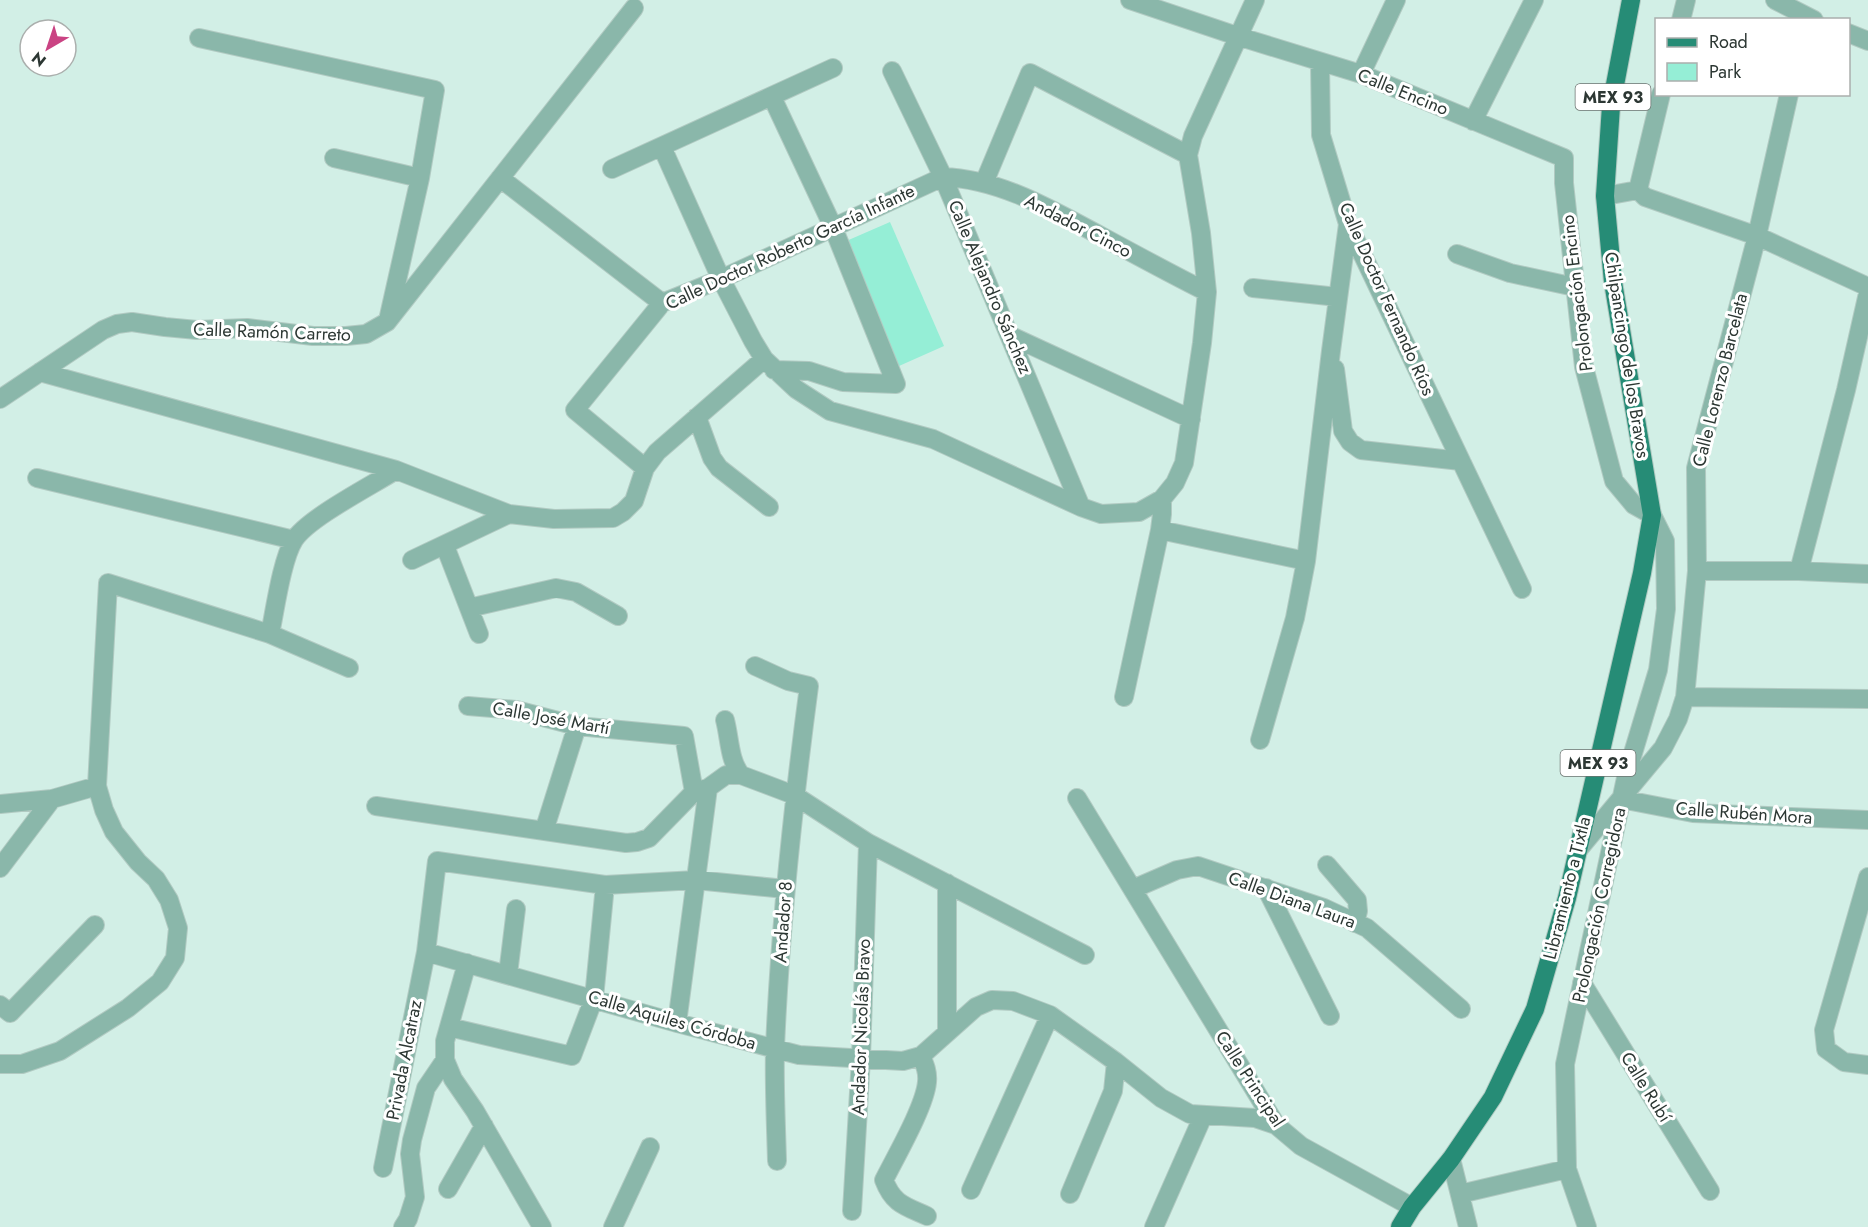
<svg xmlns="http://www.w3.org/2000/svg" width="1868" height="1227" viewBox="0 0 1868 1227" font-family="Jost,sans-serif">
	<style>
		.green { fill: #95eed6 }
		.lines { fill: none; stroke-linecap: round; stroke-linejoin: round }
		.minor-casing { stroke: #b1cac2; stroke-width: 20 }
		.major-casing { stroke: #b1cac2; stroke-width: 20 }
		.minor { stroke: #8ab7aa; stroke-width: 18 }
		.major { stroke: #268c76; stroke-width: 18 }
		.labels { text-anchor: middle; stroke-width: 6; stroke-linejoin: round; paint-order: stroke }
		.shield { fill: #fff; stroke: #6b7370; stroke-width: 1.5 }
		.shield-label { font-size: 16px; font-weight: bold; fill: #2c3733 }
		.street-label { font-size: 18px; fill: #2c3733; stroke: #fff }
	</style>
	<rect width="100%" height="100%" fill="#d2efe6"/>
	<path class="green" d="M890,222L944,346L899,366L844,242Z"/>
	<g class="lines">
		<defs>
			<path id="minor" d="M1130,0L1237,36L1361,74L1564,158V183L1584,367L1614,481L1634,505L1652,515L1665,541L1666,609L1658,670L1627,773L1565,1064L1567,1169L1587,1227
				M1775,0L1814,20
				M1681,20L1686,0
				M1848,33L1868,41
				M199,38L435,90L420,178L389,316
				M1320,62L1321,135L1348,224L1522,589
				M892,71L943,177L1081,507
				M1361,74L1396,0
				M772,97L833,227L896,384L843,382L809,371L774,370
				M1473,121L1534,0
				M662,147L721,279L753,341L764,359L796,389L830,411L933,439L1081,507L1101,514L1139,512L1162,499L1175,483L1184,463L1202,343L1207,292L1201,233L1188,155L1193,136L1255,0
				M334,158L420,178
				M612,169L833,68
				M500,178L662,303
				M984,183L1030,73L1188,155
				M1638,190L1645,197L1757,236L1868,287
				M1638,190L1661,94
				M1605,196L1638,190
				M1457,254L1510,273L1575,287
				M1253,288L1338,297
				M1011,336L1191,419
				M1335,369L1343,431L1350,442L1361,450L1461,461
				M40,372L396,470L509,514L554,519L613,518L623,512L634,501L645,468L657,452L764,359
				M0,399L103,330L117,324L132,322L165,327L197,330L247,328L313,336H346L366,334L387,322L634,8
				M697,417L712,458L719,468L769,507
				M645,468L575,410L662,303L721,279L943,177C1000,179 1052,210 1101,236C1136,255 1171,274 1207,292
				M37,478L294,540
				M1160,530L1306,561
				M445,546L479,634
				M412,560L509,514
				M1697,571H1799L1868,574
				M1799,571L1846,390L1868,293
				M469,608L556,588L576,592L618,616
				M270,634C275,610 282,559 294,540C308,518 371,486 396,470
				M755,666L788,681L809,686C793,806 780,926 775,1048C774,1085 776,1124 777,1161
				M1124,697L1160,530L1162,514V499
				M1685,697L1868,699
				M468,706L516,710L577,726L684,736L694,792
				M725,720C730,739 729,760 741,775
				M1260,740L1295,618L1306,561L1331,351L1348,224
				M1077,798L1276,1125L1301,1146L1412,1207
				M1621,799L1693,813L1868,820
				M0,804L52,799L97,786
				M376,806L626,843L637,842L649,838L694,792L708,788L726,775H741L794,795L868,843L1085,955
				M544,831L577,726
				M1578,850L1663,748L1678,719L1685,697L1697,571L1696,468L1757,236L1789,94
				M1327,865L1357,900L1358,911L1355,923
				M0,868L52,799
				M1868,877L1824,1030L1826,1049L1844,1062L1868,1065
				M1266,888L1330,1016
				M1133,889L1177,870L1198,866L1324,908L1367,928L1461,1009
				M426,952L677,1023L799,1055L903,1061L921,1056L976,1007L992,1000L1013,1001L1050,1015L1116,1062L1161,1098L1190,1114L1255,1118L1276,1125
				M508,974L516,909
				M1582,983L1710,1191
				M0,1005L10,1013L95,925
				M677,1023L708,788
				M449,1027L572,1056L594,998L605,885
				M947,1032V883
				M921,1056C925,1065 928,1072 927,1082C925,1106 896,1156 884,1180C893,1204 905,1206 927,1216
				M445,1060L453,1079L475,1111L542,1227
				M0,1064H22L60,1051L128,1008L160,982L175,958L178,928L169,900L156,879L138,862L114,832L104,810L97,786L108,583L270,634L349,668
				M1451,1159L1468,1227
				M383,1168L426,952L437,861L605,885L696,880L785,889
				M448,1189L484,1126
				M971,1190L1050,1015
				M1070,1194L1113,1091L1116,1062
				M1460,1194L1567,1169
				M852,1211L861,1058L868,843
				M403,1227L408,1219L415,1197L410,1154L412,1140L426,1088L445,1060V1041L467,963
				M613,1227L650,1147
				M1154,1227L1203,1116"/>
			<path id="major" d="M1400,1227L1412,1207L1451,1159L1493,1097L1535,1009L1567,898L1642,573L1652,515L1613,282L1605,196L1611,106L1631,0"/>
		</defs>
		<use href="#minor" class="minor-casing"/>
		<use href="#major" class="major-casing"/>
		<use href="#minor" class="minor"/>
		<use href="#major" class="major"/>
	</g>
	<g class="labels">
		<g class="shield">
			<rect x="1575.5" y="84" width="75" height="26" rx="4.5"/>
			<rect x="1560.5" y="750" width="75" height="26" rx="4.5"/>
		</g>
		<g class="shield-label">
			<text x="1613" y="103">MEX 93</text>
			<text x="1598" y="769">MEX 93</text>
		</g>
		<g class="street-label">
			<text transform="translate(1403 92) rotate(22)" y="6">Calle Encino</text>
			<text transform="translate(1078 226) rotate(27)" y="6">Andador Cinco</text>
			<text transform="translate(790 247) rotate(-25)" y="6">Calle Doctor Roberto García Infante</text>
			<text transform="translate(990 287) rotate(67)" y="6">Calle Alejandro Sánchez</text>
			<text transform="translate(1577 293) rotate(-97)" y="6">Prolongación Encino</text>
			<text transform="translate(1387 299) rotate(66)" y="6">Calle Doctor Fernando Ríos</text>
			<text transform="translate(272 332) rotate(2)" y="6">Calle Ramón Carreto</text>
			<text transform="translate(1627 355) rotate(81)" y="6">Chilpancingo de los Bravos</text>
			<text transform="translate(1720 380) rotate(-76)" y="6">Calle Lorenzo Barcelata</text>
			<text transform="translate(551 718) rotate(10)" y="6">Calle José Martí</text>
			<text transform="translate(1744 813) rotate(4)" y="6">Calle Rubén Mora</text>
			<text transform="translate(1567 888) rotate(-76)" y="6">Libramiento a Tixtla</text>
			<text transform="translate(1292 900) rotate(20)" y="6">Calle Diana Laura</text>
			<text transform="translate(1599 905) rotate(-78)" y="6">Prolongación Corregidora</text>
			<text transform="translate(783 922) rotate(-86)" y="6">Andador 8</text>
			<text transform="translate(672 1020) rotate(16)" y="6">Calle Aquiles Córdoba</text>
			<text transform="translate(861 1027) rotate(-88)" y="6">Andador Nicolás Bravo</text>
			<text transform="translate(404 1060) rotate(-79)" y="6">Privada Alcatraz</text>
			<text transform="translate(1250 1079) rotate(57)" y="6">Calle Principal</text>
			<text transform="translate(1646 1087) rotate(58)" y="6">Calle Rubí</text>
		</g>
	</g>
	<rect x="1655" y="18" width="195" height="78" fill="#ffffff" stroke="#abafad" stroke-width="1.5"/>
	<rect x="1667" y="38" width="30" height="9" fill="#268c76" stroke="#abafad" stroke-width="1.5"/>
	<text x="1709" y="48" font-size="18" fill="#2c3733">Road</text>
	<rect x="1667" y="63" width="30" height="18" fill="#95eed6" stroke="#abafad" stroke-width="1.5"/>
	<text x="1709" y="78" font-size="18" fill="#2c3733">Park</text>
	<g transform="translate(48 48) rotate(219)"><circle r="28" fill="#ffffff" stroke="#abafad" stroke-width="1.5"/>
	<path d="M0-4.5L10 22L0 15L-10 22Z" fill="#ca4383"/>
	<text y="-9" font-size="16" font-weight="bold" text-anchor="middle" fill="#2c3733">N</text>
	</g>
</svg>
